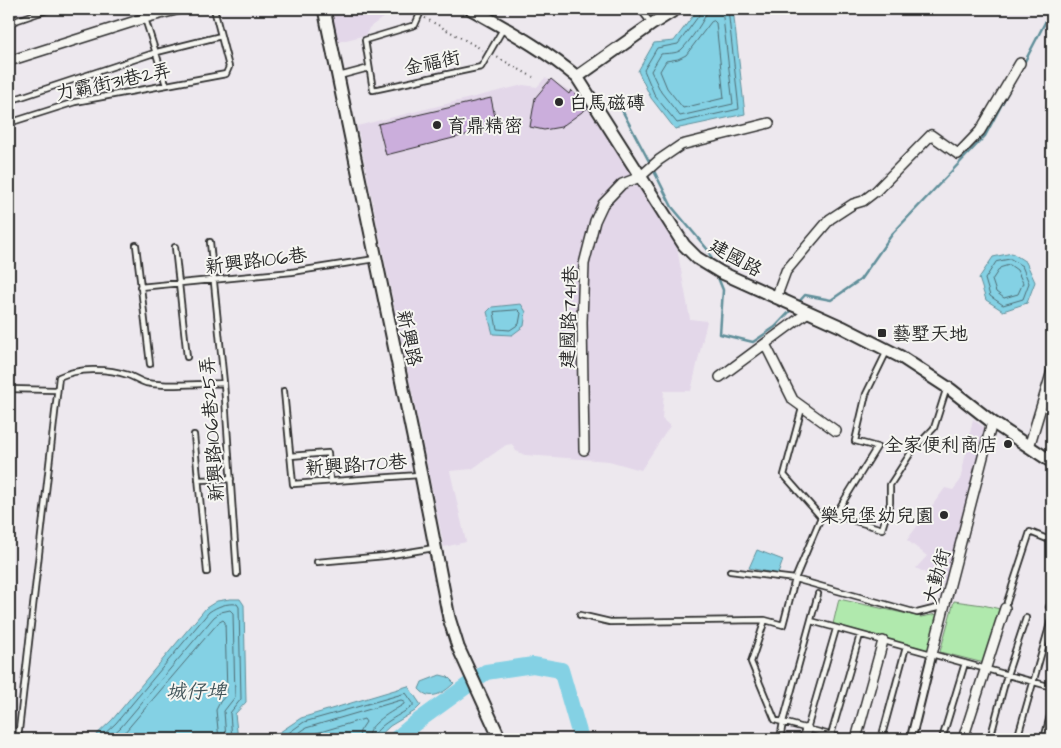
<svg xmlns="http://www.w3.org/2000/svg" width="1061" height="748" viewBox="0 0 1061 748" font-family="'Architects Daughter','LXGW WenKai TC',sans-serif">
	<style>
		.built { fill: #e3d7e9 }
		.green { fill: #b0e9ad; stroke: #6e8a6c }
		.water { fill: #84d1e4; stroke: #608f9a }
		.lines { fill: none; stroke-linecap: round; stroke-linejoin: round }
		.shore { stroke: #4f6d75; stroke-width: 1 }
		.stream { stroke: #608f9a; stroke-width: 2.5 }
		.river { stroke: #84d1e4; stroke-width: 16 }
		.building { fill: #cbaedc; stroke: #2b2b2b }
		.service-casing { stroke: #2b2b2b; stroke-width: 8 }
		.pedestrian-casing { stroke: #2b2b2b; stroke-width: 11 }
		.minor-casing { stroke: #2b2b2b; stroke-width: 12 }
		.tertiary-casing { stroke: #2b2b2b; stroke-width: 15 }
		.path { stroke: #2b2b2b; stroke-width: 2; stroke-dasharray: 1 4; stroke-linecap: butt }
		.service { stroke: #f6f6f2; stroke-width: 4.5 }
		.pedestrian { stroke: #f6f6f2; stroke-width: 7 }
		.minor { stroke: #f6f6f2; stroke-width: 9 }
		.tertiary { stroke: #f6f6f2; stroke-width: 11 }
		.poi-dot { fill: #2b2b2b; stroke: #f6f6f2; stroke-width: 2 }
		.labels { text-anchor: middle; stroke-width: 4; stroke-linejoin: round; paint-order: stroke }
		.street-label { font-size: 19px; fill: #2b2b2b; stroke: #f6f6f2 }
		.poi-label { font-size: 19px; fill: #2b2b2b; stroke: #f6f6f2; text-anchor: start }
		.water-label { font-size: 20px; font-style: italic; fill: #415459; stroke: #f6f6f2 }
	</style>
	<rect width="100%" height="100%" fill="#ede8ee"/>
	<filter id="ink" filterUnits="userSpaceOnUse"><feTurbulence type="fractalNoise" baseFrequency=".02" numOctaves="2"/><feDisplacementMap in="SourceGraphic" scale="10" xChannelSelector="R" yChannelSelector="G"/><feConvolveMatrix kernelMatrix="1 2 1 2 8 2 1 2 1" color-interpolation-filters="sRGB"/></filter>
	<g filter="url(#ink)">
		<path class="built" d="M331,9H397L395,12L378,21L369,28L366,35L338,42Z
			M545,78L564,87L583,100L677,248L690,319L707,321L691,391H664L662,419L670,426L641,470L609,461L525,455L516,451L512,444L506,445L472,469L450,471L466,542L444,547L357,126L523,85L537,87Z
			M973,419L987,430L945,584L916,568L927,556L907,540L945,488L953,490L960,481Z"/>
		<path class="green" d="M839,599L921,617L937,614L928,650L833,624Z
			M954,601L983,605L1000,609L984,663L940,652Z"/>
		<path class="water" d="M698,9H733L745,114L675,129L651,98L638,71L654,43L674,41Z
			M1012,253L1026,262L1035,282L1027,303L1003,311L986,300L979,278L993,257Z
			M521,304L526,312L524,326L512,335L493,334L487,312L492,307Z
			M757,550L783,560L778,574L749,568Z
			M230,599H240L244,605L246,702L235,714L238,739H92L112,720L206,608L217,601Z
			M440,675L448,677L454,683C444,693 430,702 419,689L422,682Z
			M408,686L421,705L415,711L390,726L376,739H274L277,734L301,718Z"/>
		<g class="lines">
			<path class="shore" d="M701,9L700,14L678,44L657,48L644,70L655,96L677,123L739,109L728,9
				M708,9C707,17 688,44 681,50C676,54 667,53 661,54L651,71L661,92L680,116L733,104L722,9
				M714,21L716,23L724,98L683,108L667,88L660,71L666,61L678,59L686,55L711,22Z
				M1011,259L1022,266L1029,283L1023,299L1003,305L990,296L985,279L996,262Z
				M1010,265L1017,270L1023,283L1018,294L1004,298L996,292L992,280L1000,268Z
				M518,310L521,313L519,324L510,330L497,329L494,312Z
				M99,739L116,723L209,612C218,606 226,603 237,604L239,607L241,699L230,713L232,739
				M108,739L121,727L214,617L221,612L230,610L233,613L235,697L224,711L226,739
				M119,739L218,623L223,620L225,622L227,694L220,702L216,710L219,739
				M280,739L304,722L406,693L413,703V706C403,714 375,725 373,739
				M290,739L306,728L401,700L404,701V704C392,712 368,723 367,739
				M303,739L310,735L364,719L366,722L360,731L359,739"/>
			<path class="stream" d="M1023,65L1052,9
				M615,97L651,165
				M653,169L672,207L708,250L713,262
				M717,275L723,290L720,334L753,342L775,327L793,308
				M797,304L805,295L831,300L860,280L893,233L985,136L1014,81"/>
			<path class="river" d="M396,739L414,724L486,672L533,665L561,670L581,739"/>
		</g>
		<path class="building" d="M551,79L569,94L571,90L589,107L561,127L544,130L530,127L535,98Z
			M491,98L497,127L386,155L378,124Z"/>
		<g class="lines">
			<defs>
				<path id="service" d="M142,9L166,85
					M422,9L415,25L365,40L373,90L481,67L503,29
					M640,9L651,23
					M9,23L50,9
					M339,76L369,68
					M9,101L157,52L221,36
					M9,123L75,102L226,74L229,67L214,9
					M210,242L224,383L237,574
					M136,245L150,364
					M175,247L187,357
					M140,287L292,272L375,259
					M9,389L56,390
					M284,391L293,484L419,475
					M194,435L207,572
					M290,456L328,453L330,481
					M198,480L231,479
					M835,515L877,447L855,441L866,394L887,351
					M821,517L835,515L882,529L890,503V485L912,451L934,428L947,387
					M317,562L385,556L434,548
					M730,571L795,579L917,613L945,606
					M1007,602L1030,532L1052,541
					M1049,607L1052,599
					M580,615L610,622L765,620L783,625L795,579L821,517L784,475L802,408
					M811,621L1052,687
					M764,623L751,662L775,720L845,739
					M807,729L836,629
					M831,735L860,635
					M18,739L59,377C78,368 107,368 128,375C134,377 139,381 146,383C170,387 198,384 224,383
					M780,739L783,722L818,594
					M881,739L906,647
					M942,739L965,663
					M990,739L1007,675L1026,618
					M1017,739L1051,620
					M1044,739L1052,708"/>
				<path id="pedestrian" d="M911,739L932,654"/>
				<path id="minor" d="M9,61L145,18L180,9
					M776,298L786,271L830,219L853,204L863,201L876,191L931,135L958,154L980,131L1020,63
					M765,344L793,400L836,431
					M720,377L808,312
					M1029,447L1052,371
					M584,450L582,322L584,264L595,221L603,204L622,184L640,177L659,160L681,145L769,123
					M932,654L992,422
					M804,739L807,729
					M856,739L883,641
					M963,739L1005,608"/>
				<path id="tertiary" d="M324,9L421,475L449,618L458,647L500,739
					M471,9C508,30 544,49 577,77L684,245L697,258L720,272L842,327L901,357L950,389L992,422L1052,462
					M577,77L652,24L676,9"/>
			</defs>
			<use href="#service" class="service-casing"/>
			<use href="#pedestrian" class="pedestrian-casing"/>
			<use href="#minor" class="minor-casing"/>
			<use href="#tertiary" class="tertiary-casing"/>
			<path class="path" d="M425,18L483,50
				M493,55L533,77"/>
			<use href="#service" class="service"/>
			<use href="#pedestrian" class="pedestrian"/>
			<use href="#minor" class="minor"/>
			<use href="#tertiary" class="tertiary"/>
		</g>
	</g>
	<g class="poi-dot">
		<circle cx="559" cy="102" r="5"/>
		<circle cx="437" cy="125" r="5"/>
		<rect x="877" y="328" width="10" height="10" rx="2.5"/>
		<circle cx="1008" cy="444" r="5"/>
		<circle cx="944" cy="515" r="5"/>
	</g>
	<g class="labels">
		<g class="street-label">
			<text transform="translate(432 62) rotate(-12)" y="7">金福街</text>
			<text transform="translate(113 81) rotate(-12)" y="7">力霸街31巷2弄</text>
			<text transform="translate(736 257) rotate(29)" y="7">建國路</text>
			<text transform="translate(256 260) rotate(-7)" y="7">新興路106巷</text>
			<text transform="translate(568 317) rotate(-88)" y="7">建國路741巷</text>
			<text transform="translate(410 338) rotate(78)" y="7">新興路</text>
			<text transform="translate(211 429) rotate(-94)" y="7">新興路106巷25弄</text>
			<text transform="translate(356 464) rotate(-4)" y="7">新興路170巷</text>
			<text transform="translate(936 576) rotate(-75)" y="7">大勤街</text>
		</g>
		<g class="poi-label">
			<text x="569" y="109">白馬磁磚</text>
			<text x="447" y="132">育鼎精密</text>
			<text x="892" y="340">藝墅天地</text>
			<text x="998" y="451" text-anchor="end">全家便利商店</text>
			<text x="934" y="522" text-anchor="end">樂兒堡幼兒園</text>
		</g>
		<g class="water-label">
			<text x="196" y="698">城仔埤</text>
		</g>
	</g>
	<rect width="1061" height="748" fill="none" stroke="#f6f6f2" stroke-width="30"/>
	<rect x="15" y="15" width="1031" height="718" fill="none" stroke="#2b2b2b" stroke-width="2" filter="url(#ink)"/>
</svg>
